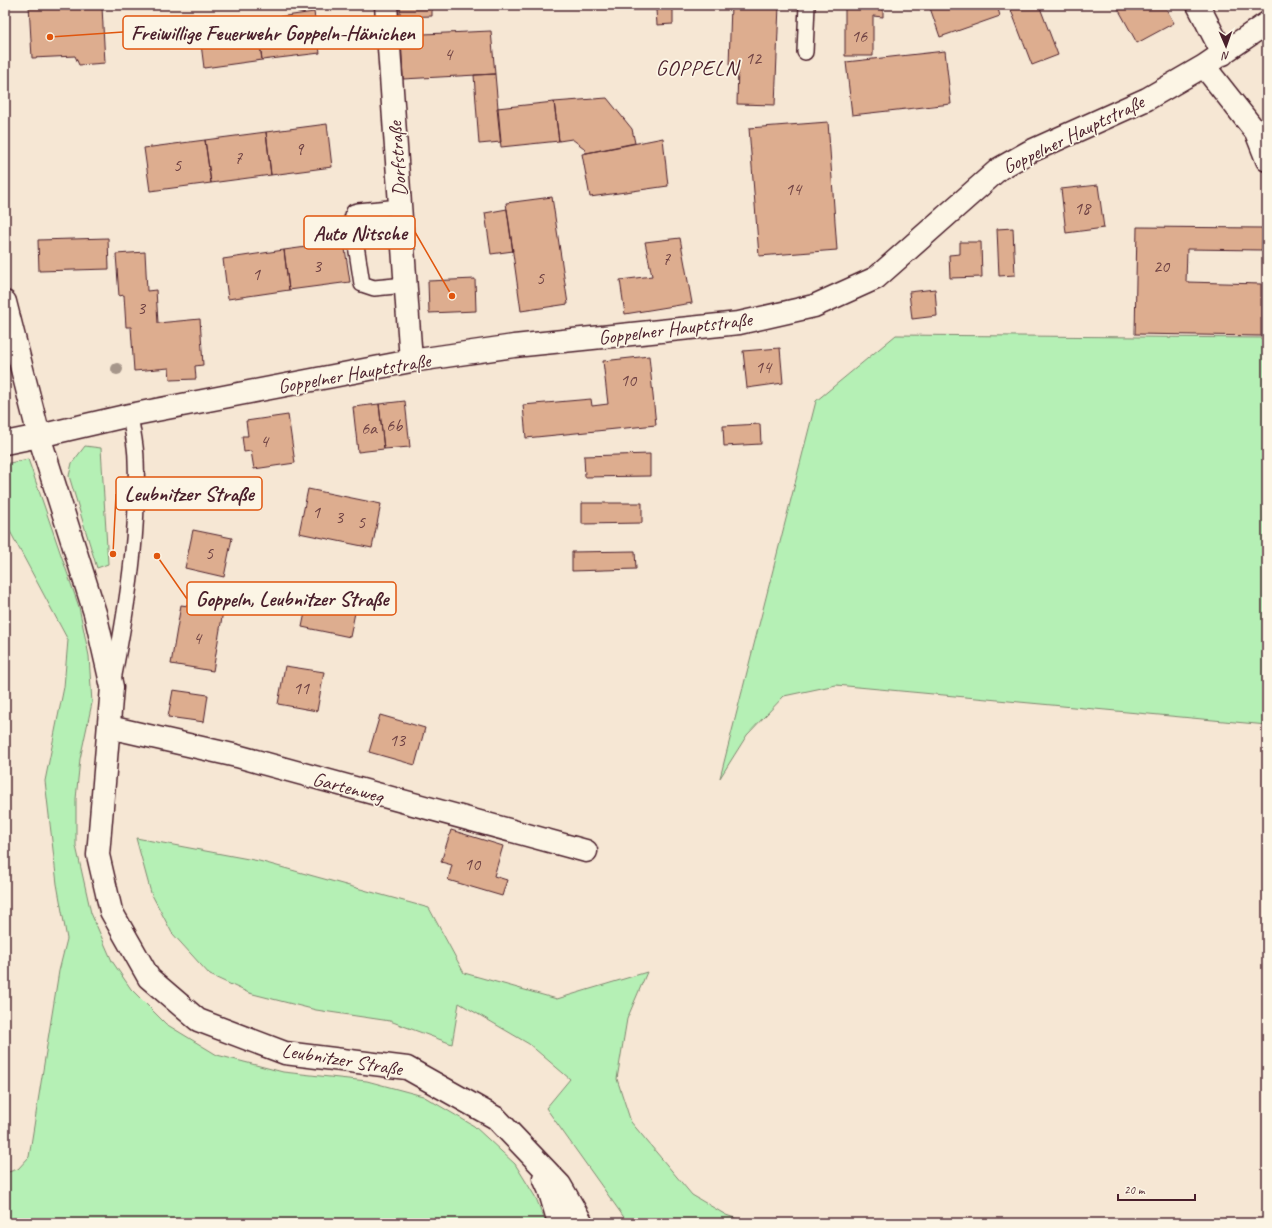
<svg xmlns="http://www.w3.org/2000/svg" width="1272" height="1228" viewBox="0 0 1272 1228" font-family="Caveat,sans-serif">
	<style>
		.green { fill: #b5f0b5; stroke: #808870 }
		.building { fill: #ddad8f; stroke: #4a1f2b }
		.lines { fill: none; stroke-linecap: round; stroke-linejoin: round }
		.service-casing { stroke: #4a1f2b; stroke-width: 18 }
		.minor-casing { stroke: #4a1f2b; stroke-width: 25 }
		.tertiary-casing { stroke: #4a1f2b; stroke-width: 25 }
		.service { stroke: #fcf5e5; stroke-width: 15 }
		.minor { stroke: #fcf5e5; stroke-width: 22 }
		.tertiary { stroke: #fcf5e5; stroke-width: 22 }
		.tree { fill: #a6968a }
		.labels { text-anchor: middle; stroke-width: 3.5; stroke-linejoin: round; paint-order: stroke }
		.number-label { font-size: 18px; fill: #6f4244 }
		.street-label { font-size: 20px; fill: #4a1f2b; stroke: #fcf5e5 }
		.quarter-label { font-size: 22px; letter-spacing: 1px; fill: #4a1f2b; stroke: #fcf5e5 }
		.leader { fill: none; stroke: #e0560e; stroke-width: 1.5 }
		.callout-dot { fill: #e0560e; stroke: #fcf5e5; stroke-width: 1.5 }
		.callout { fill: #fcf5e5; stroke: #e0560e; stroke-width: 1.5 }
		.callout-label { font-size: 21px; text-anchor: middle; font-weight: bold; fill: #4a1f2b }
	</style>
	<rect width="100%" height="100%" fill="#f6e7d4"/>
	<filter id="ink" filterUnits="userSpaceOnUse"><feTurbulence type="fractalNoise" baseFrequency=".025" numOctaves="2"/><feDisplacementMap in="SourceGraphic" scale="8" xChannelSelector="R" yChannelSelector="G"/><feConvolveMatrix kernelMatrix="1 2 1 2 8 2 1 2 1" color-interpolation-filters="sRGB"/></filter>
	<g filter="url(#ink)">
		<path class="green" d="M896,335L1266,338L1267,725L836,685L784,696L747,735L720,778L816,401Z
			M85,446L101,448L108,564L97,568L69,476L72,463Z
			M28,459L79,607L89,656L92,703L80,759L76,799V846L91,913L112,961L131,989L166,1024L217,1055L283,1072L367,1081L423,1096L474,1126L515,1164L536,1198L546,1223H5V1173L18,1169L29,1157L59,971L67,939L57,884L45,781L64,687L68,640L5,522V464Z
			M136,838L259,861L429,908L464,973L557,999L647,972L627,1019L617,1079L631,1122L692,1195L726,1215L749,1223H628L546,1108L570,1079L529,1044L459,1003L452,1044L390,1021L316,1010L249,993L210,975L172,933L151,893Z"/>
		<path class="building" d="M29,5L102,7L105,63L79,65L75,56L32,58Z
			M400,5H432V16L400,17Z
			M630,5H673V24L657,25L656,10H630Z
			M731,5H779L775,105L737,104L738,66L729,65Z
			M845,5H883V17L873,16V56H845Z
			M929,5H997L1000,16L940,37Z
			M1009,5H1039L1058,55L1032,65Z
			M1116,5H1164L1174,23L1137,43Z
			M314,12L320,53L262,60L257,20Z
			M257,20L262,60L204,68L199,28Z
			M491,31L495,74L403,79L401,35Z
			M945,51L951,104L852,115L846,62Z
			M495,74L501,142L479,144L474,75Z
			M607,98L632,129L635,143L586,153L584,148L572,139L559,141L554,102Z
			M554,102L559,141L501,147L497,108Z
			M828,122L837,250L759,256L749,128Z
			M327,124L332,167L271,175L266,132Z
			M266,132L271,175L211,183L205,140Z
			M663,138L668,186L590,197L582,154Z
			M205,140L211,183L150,191L144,148Z
			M1098,185L1104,228L1066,233L1061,189Z
			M552,197L568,304L521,311L506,203Z
			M507,209L513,251L491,254L485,213Z
			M1137,227L1263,228L1262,250L1187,249L1186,282L1261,284V336L1135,334Z
			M1013,228L1015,275L999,276L997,229Z
			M108,238L109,269L39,271L38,240Z
			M680,238L692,303L625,314L620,280L652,276L645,242Z
			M344,242L350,282L289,290L284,250Z
			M960,242H981L982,277L950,278L949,255L960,254Z
			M284,250L289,290L228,299L223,259Z
			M145,252L147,291L156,290L158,323L200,319L203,365L195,366L196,379L170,380L169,368L134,371L131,327H126L124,295L119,296L116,254Z
			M475,279L476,311L429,313L428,281Z
			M935,289L937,316L912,319L909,292Z
			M780,348L783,383L747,388L743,351Z
			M649,356L656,425L526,438L523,405L591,399L592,406L608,404L603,361Z
			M405,401L410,447L384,449L379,404Z
			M379,404L384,449L358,452L353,407Z
			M288,415L295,463L254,469L251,451L244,452L242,436H248L246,421Z
			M760,424L761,444L724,446L723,426Z
			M650,454V476L585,477L584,456Z
			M308,489L381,504L372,548L299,533Z
			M582,503H642V523L582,524Z
			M193,530L232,538L224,577L185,568Z
			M635,551L636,569L572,571V552Z
			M311,584L359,593L350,637L302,627Z
			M181,605L223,611L213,671L171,664Z
			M285,666L324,672L317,711L278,704Z
			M173,690L208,695L204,722L168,717Z
			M380,715L425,728L415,765L369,752Z
			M451,830L503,846L494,876L507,880L502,896L448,880L452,865L441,862Z"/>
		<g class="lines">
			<defs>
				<path id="service" d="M805,52L807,5
					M400,207L358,211L354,212L352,219L362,284L374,288L406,285
					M113,680C127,607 139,535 136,460C136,445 132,430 130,415"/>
				<path id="minor" d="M386,5L411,361
					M1198,5L1223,54
					M1204,66L1256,132L1267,160
					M39,436L130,415L411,361L514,346L739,323L814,306L876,278L999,169L1029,152L1147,99L1204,66L1267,23
					M109,727L237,756L586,851"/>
				<path id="tertiary" d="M5,302L39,436L95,613L112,687L98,855L111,911L149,978L198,1020L285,1053L407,1068L496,1118L560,1185L582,1223
					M5,443L39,436
					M544,1178L549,1189L559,1223"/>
			</defs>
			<use href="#service" class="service-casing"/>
			<use href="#minor" class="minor-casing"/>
			<use href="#tertiary" class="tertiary-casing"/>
			<use href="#service" class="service"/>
			<use href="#minor" class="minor"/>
			<use href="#tertiary" class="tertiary"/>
		</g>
		<circle class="tree" cx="117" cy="369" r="6"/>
	</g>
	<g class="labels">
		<g class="number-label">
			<text x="859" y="42">16</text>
			<text x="448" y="60">4</text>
			<text x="753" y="64">12</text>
			<text x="299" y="155">9</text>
			<text x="238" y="164">7</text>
			<text x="177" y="171">5</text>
			<text x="793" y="195">14</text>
			<text x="1082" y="214">18</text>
			<text x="666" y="265">7</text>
			<text x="317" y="272">3</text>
			<text x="1161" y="272">20</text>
			<text x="256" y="280">1</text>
			<text x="540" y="284">5</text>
			<text x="141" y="314">3</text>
			<text x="763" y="373">14</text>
			<text x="628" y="386">10</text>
			<text x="394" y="431">6b</text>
			<text x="369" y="434">6a</text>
			<text x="264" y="447">4</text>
			<text x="316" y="518">1</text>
			<text x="339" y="523">3</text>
			<text x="361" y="528">5</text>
			<text x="209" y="559">5</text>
			<text x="197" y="644">4</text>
			<text x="301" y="694">11</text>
			<text x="397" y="746">13</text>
			<text x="472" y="870">10</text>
		</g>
		<g class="street-label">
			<text transform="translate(1073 134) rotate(-26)" y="7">Goppelner Hauptstraße</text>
			<text transform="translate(397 159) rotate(-94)" y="7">Dorfstraße</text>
			<text transform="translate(675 328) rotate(-7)" y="7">Goppelner Hauptstraße</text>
			<text transform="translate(354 373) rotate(-10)" y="7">Goppelner Hauptstraße</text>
			<text transform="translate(348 787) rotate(15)" y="7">Gartenweg</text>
			<text transform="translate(342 1059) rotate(9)" y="7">Leubnitzer Straße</text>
		</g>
		<g class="quarter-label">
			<text x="697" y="75">GOPPELN</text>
		</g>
	</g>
	<path class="leader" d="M50 37L123 32M452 296L415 232M113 554L116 494M157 556L187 599"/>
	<g class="callout-dot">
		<circle cx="50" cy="37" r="4"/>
		<circle cx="452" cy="296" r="4"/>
		<circle cx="113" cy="554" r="4"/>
		<circle cx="157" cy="556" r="4"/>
	</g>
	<g class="callout">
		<rect x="123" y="16" width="300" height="33" rx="4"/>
		<rect x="304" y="216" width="111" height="33" rx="4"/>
		<rect x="116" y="477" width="146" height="33" rx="4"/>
		<rect x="187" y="582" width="209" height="33" rx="4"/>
	</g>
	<g class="callout-label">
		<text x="273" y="40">Freiwillige Feuerwehr Goppeln-Hänichen</text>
		<text x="360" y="240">Auto Nitsche</text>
		<text x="189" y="501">Leubnitzer Straße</text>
		<text x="292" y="606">Goppeln, Leubnitzer Straße</text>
	</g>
	<rect width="1272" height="1228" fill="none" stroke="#fcf5e5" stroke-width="20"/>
	<rect x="10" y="10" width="1252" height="1208" fill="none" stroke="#4a1f2b" stroke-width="1.5" filter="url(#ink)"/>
	<g transform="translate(1226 46) rotate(178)" stroke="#fcf5e5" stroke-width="3" paint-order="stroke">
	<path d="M0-3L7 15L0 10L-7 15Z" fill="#4a1f2b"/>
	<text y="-6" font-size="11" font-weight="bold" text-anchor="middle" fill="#4a1f2b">N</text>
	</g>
	<path d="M1118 1194v6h77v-6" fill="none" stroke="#4a1f2b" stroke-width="2"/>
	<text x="1124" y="1194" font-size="12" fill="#4a1f2b" stroke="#fcf5e5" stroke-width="3" paint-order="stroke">20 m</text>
</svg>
